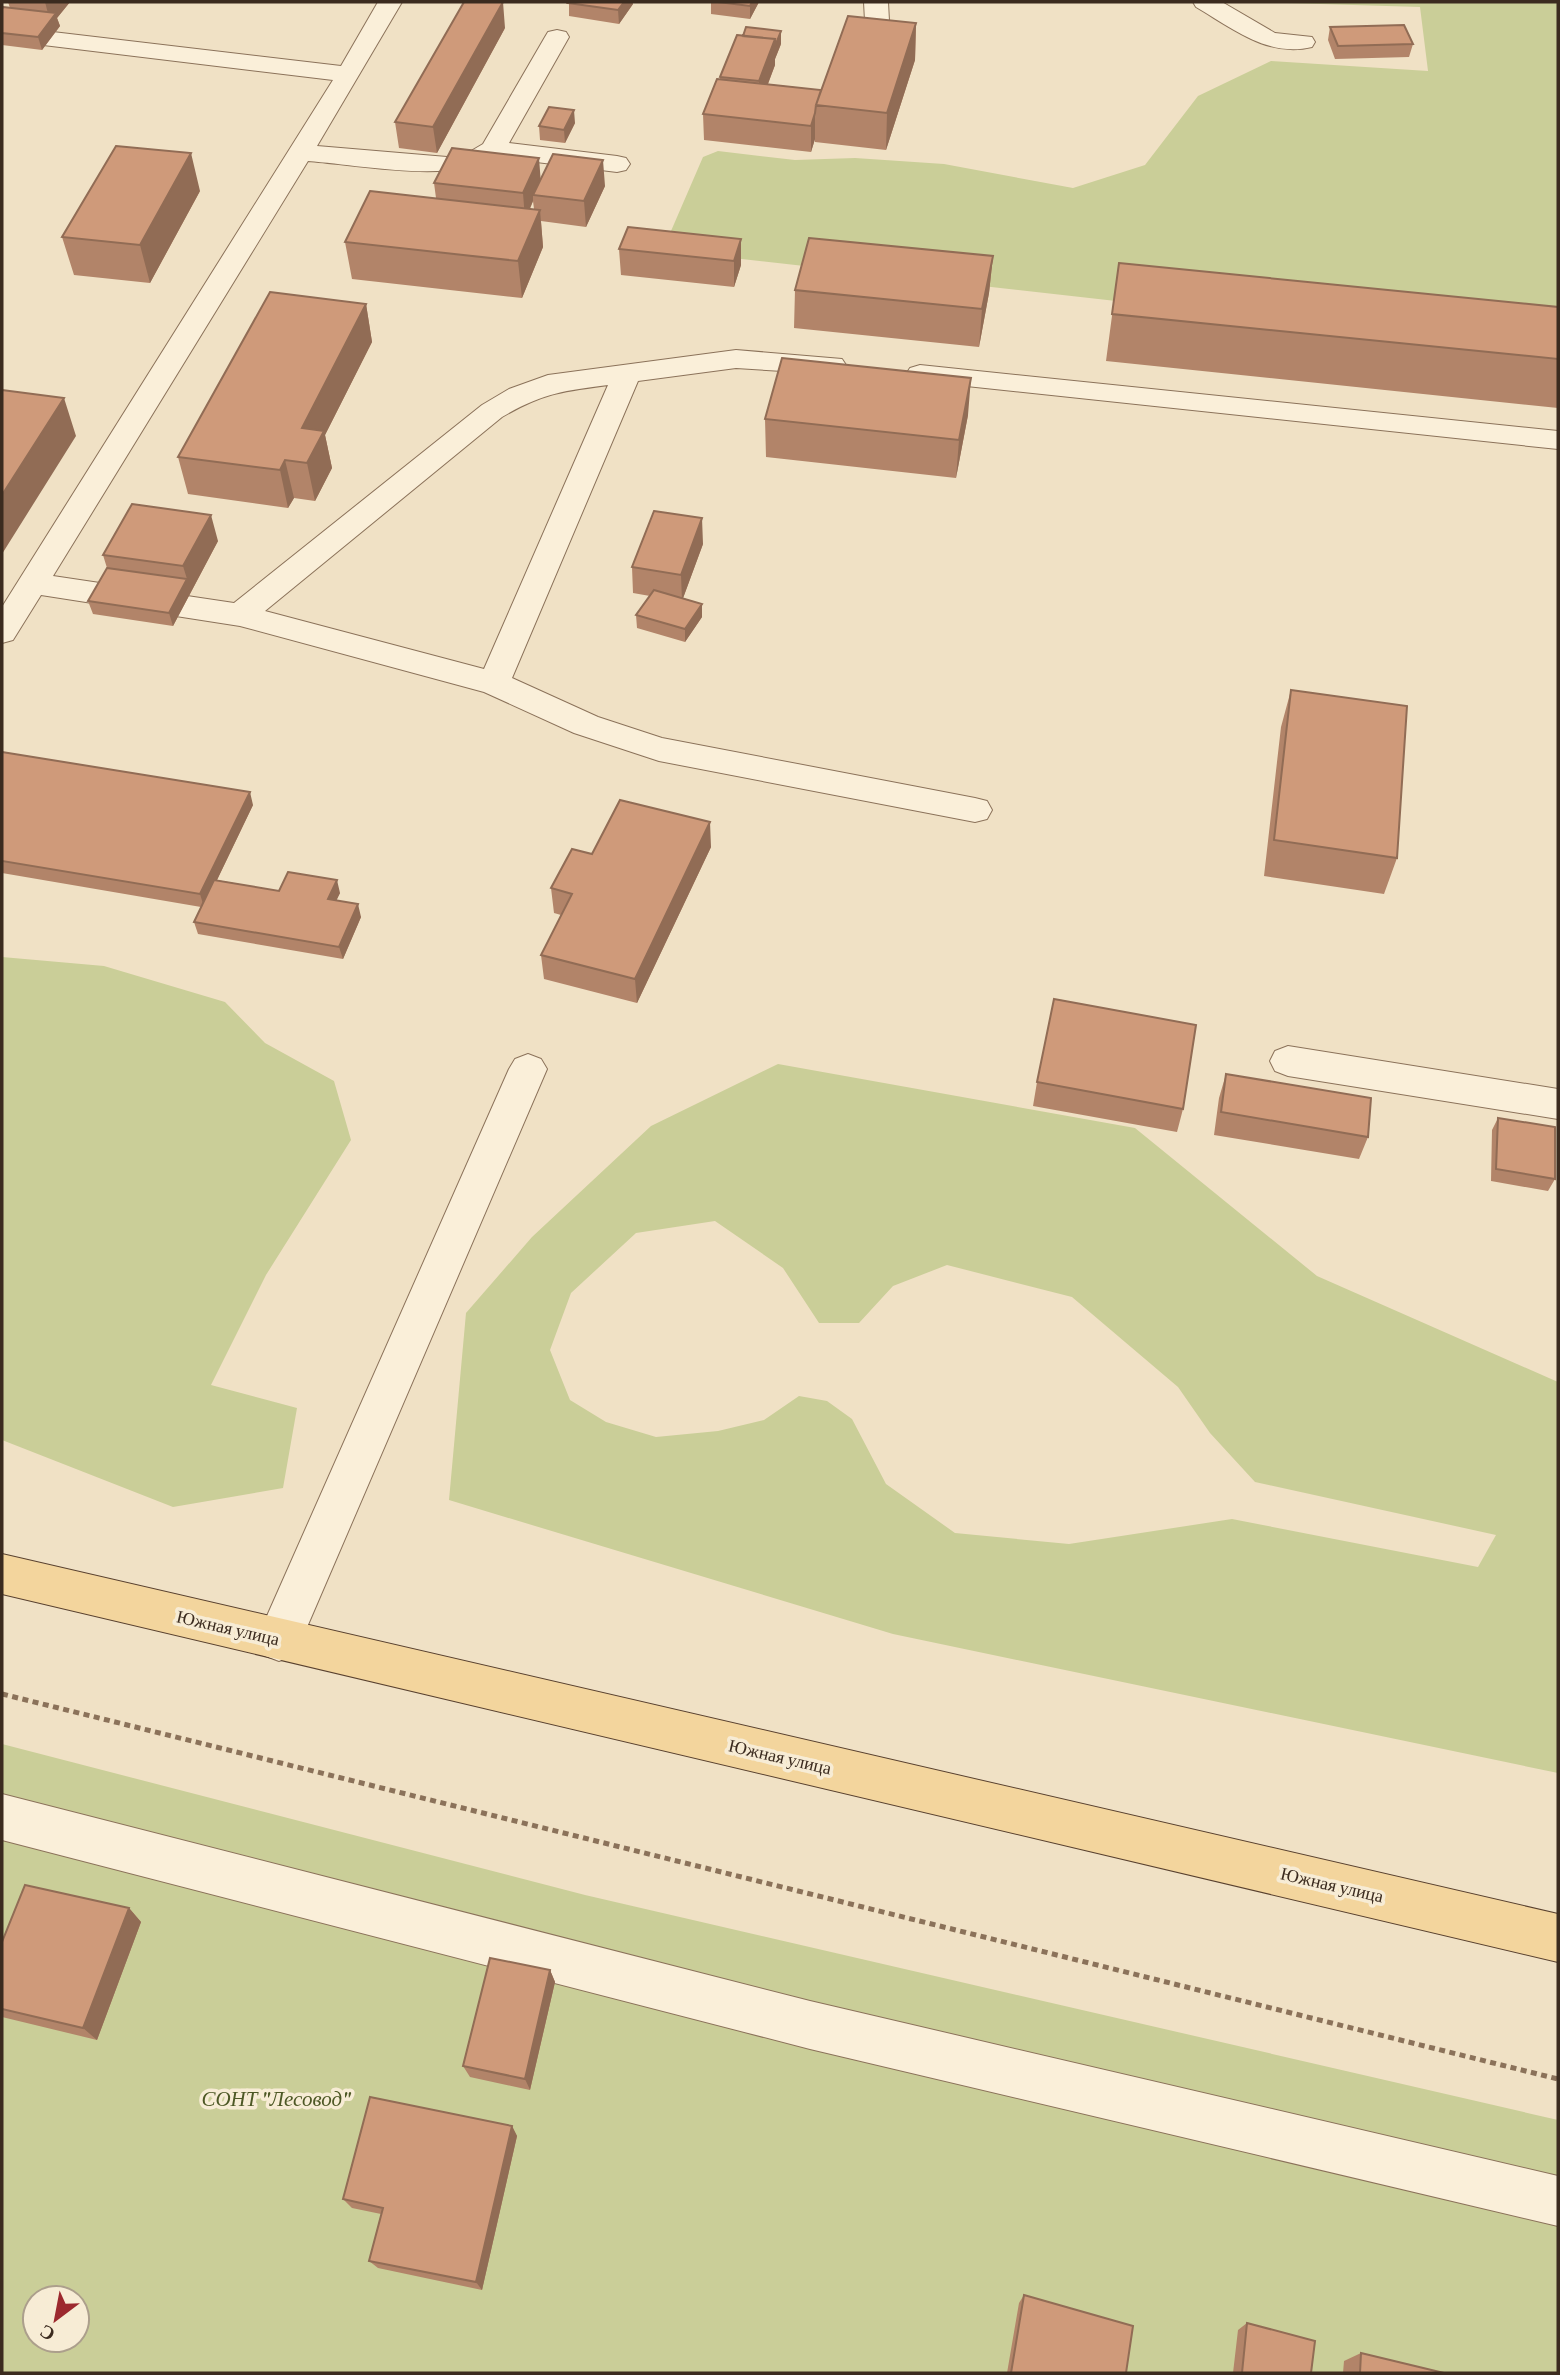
<svg xmlns="http://www.w3.org/2000/svg" width="1560" height="2375" viewBox="0 0 1560 2375" font-family="'Crimson Pro',serif">
	<style>
		.green { fill: #cace98; fill-rule: evenodd }
		.lines { fill: none; stroke-linecap: round; stroke-linejoin: round }
		.minor-casing { stroke: #8b725a; stroke-width: 2 }
		.major-casing { stroke: #59412f; stroke-width: 2 }
		.path { stroke: #8b725a; stroke-width: 5; stroke-dasharray: 6 4.5; stroke-linecap: butt }
		.minor { fill: #faefd9; fill-rule: evenodd }
		.major { fill: #f3d59d; fill-rule: evenodd }
		.wall { fill: #b28469; fill-rule: evenodd }
		.shaded-wall { fill: #916c55 }
		.building { fill: #cf9a7a; stroke: #916c55; stroke-width: 2 }
		.labels { text-anchor: middle; stroke-width: 7; stroke-linejoin: round; paint-order: stroke }
		.street-label { font-size: 18px; fill: #3b2b1f; stroke: #f7ecd5 }
		.near-park-label { font-size: 21px; font-style: italic; fill: #4d5825; stroke: #f7ecd5 }
	</style>
	<rect width="100%" height="100%" fill="#f0e1c5"/>
	<path class="green" d="M1257,2H1558V323L1116,301L706,255L671,231L703,157L718,151L795,160L855,158L944,164L1073,188L1145,165L1198,96L1271,61L1428,71L1420,7Z
		M2,957L104,966L225,1002L265,1043L334,1081L351,1140L266,1275L211,1385L297,1408L283,1488L173,1507L2,1440Z
		M778,1064L1135,1128L1317,1276L1558,1382V1773L893,1634L449,1500L466,1313L532,1237L651,1126ZM715,1221L783,1268L819,1323H859L893,1286L947,1265L1072,1297L1178,1387L1210,1433L1255,1482L1496,1535L1478,1567L1232,1519L1069,1544L955,1533L886,1484L852,1419L827,1401L799,1396L764,1420L718,1431L656,1437L606,1422L570,1400L550,1350L571,1293L636,1233Z
		M2,1744L585,1895L1558,2120V2373H2ZM35,2298H77V2340H35Z"/>
	<g class="lines">
		<defs>
			<path id="minor" d="M378,2H402L317,146L447,157L466,154L483,144L545,37L548,32L557,30L566,32L569,37L509,143L617,156L626,158L630,164L626,170L617,172L497,157C453,184 361,165 308,161L53,576L234,603L482,405L509,389L548,375L736,350L842,359L846,365L842,371L832,374L736,368L638,381L512,678L598,717L662,738L975,798L987,801L992,810L987,819L975,822L659,761L574,733L484,692L240,626L41,595L13,640L2,643V607L333,80L2,40V26L341,66ZM608,385L484,669L265,611L502,417C543,393 562,391 608,385Z
				M864,2H888L889,21L886,26L877,28L868,26L865,21Z
				M1193,2H1222L1275,33L1312,37L1315,42L1312,47C1268,58 1232,28 1196,7Z
				M920,365L1558,431V449L910,380L906,374L910,368Z
				M1288,1046L1558,1089V1119L1288,1076L1275,1071L1270,1061L1275,1051Z
				M528,1054L541,1059L547,1069L295,1655L279,1661L263,1655L257,1640L263,1625L509,1069L515,1059Z
				M2,1794L810,2001L1558,2176V2226L810,2049L2,1840Z"/>
			<path id="major" d="M2,1554L1558,1914V1962L2,1594Z"/>
		</defs>
		<use href="#minor" class="minor-casing"/>
		<use href="#major" class="major-casing"/>
		<path class="path" d="M2,1694L1558,2079"/>
		<use href="#minor" class="minor"/>
		<use href="#major" class="major"/>
	</g>
	<path class="wall" d="M8,2H70L57,18L60,26L42,50L2,45V9L10,8Z
		M569,2H632L633,4L619,24L569,16Z
		M711,2H759L750,19L711,14Z
		M916,23L915,60L886,150L815,142V139L811,152L704,140L703,114L720,79V77L781,44L775,59V65L768,84L821,90Z
		M1330,27L1413,44L1409,57L1335,59L1328,40Z
		M505,28L437,153L399,148L395,122Z
		M575,123L565,143L540,140L539,126Z
		M541,179L605,186L586,227L541,221L543,247L522,298L352,279L345,242L436,198L434,183ZM533,201L534,209H530Z
		M200,191L150,283L74,275L62,237Z
		M741,239V265L734,287L621,275L619,249Z
		M993,256L989,293L979,347L794,328L795,290Z
		M1119,263L1558,307V408L1106,361Z
		M366,304L372,342L325,435L332,468L315,501L294,498L288,508L188,494L178,457Z
		M968,415L956,478L766,457L765,419Z
		M218,541L173,626L93,614L88,601L107,568L103,555Z
		M703,544L683,598L702,604V617L685,642L637,628L636,615L650,596L633,593L632,567Z
		M1291,690L1397,858L1384,894L1264,876L1281,727Z
		M2,752L253,805L217,880L279,891L340,893L336,900L361,917L343,959L198,934L194,922L201,907L2,873Z
		M711,847L637,1003L544,979L541,955L561,915L554,913L551,888L592,854Z
		M1226,1074L1368,1137L1359,1159L1214,1135L1219,1098Z
		M1037,1082L1183,1109L1177,1132L1033,1106Z
		M1498,1118L1555,1179L1548,1191L1491,1181L1492,1130Z
		M129,1908L141,1922L97,2040L2,2017V1942Z
		M550,1970L555,1982L530,2090L470,2077L463,2066Z
		M512,2126L517,2136L482,2290L378,2268L369,2261L381,2214L352,2208L343,2199Z
		M1024,2295L1126,2373H1007L1019,2303Z
		M1247,2323L1311,2373H1233L1238,2330Z
		M1361,2353L1444,2373H1343L1344,2361Z"/>
	<path class="shaded-wall" d="M45,2H70L57,18L60,26L42,50L38,37L50,21Z
		M503,2L505,28L437,153L433,127Z
		M624,2H632L633,4L619,24L618,10Z
		M752,2H759L750,19V6Z
		M916,23L915,60L886,150L887,113Z
		M781,31V44L775,59V65L759,107V81L775,39Z
		M574,110L575,123L565,143L564,130Z
		M815,113V139L811,152V126Z
		M191,153L200,191L150,283L140,245Z
		M539,158L541,184L533,195V201L525,219L523,193Z
		M603,160L605,186L586,227L584,201Z
		M540,210L543,247L522,298L518,261Z
		M741,239V265L734,287V261Z
		M993,256L989,293L979,347L982,309Z
		M366,304L372,342L325,435L332,468L315,501L307,463L302,428Z
		M971,378L968,415L956,478L959,440Z
		M64,398L76,436L2,554V495Z
		M285,460L294,498L288,508L280,470Z
		M211,515L218,541L191,592L183,566Z
		M702,518L703,544L682,601L681,575Z
		M187,579L191,592L173,626L169,613Z
		M702,604V617L685,642V629Z
		M250,792L253,805L204,907L200,894Z
		M710,822L711,847L637,1003L635,979Z
		M337,880L340,893L331,912L328,899Z
		M358,904L361,917L343,959L339,947Z
		M129,1908L141,1922L97,2040L83,2028Z
		M550,1970L555,1982L530,2090L525,2079Z
		M512,2126L517,2136L482,2290L476,2282Z"/>
	<path class="building" d="M464,2H503L433,127L395,122Z
		M569,2H624L618,10L568,3Z
		M718,2H752L750,6Z
		M3,7L56,13L38,37L2,33V9Z
		M848,16L916,23L887,113L816,105Z
		M1404,25L1413,44L1338,46L1330,27Z
		M746,27L781,31L775,46V39L743,36Z
		M737,35L775,39L759,81L720,77Z
		M717,79L821,90L816,105L815,113L811,126L703,114Z
		M549,107L574,110L564,130L539,126Z
		M116,146L191,153L140,245L62,237Z
		M452,148L539,158L523,193L434,183Z
		M553,154L603,160L584,201L533,195Z
		M370,191L540,210L518,261L345,242Z
		M628,227L741,239L734,261L619,249Z
		M809,238L993,256L982,309L795,290Z
		M1119,263L1558,307V359L1112,314Z
		M270,292L366,304L302,428L324,431L307,463L285,460L280,470L178,457Z
		M782,358L971,378L959,440L765,419Z
		M2,390L64,398L2,495Z
		M132,504L211,515L183,566L103,555Z
		M654,511L702,518L681,575L632,567Z
		M107,568L187,579L169,613L88,601Z
		M654,590L702,604L685,629L636,615Z
		M1291,690L1407,706L1397,858L1274,840Z
		M2,752L250,792L200,894L2,861Z
		M620,800L710,822L635,979L541,955L572,894L551,888L572,849L592,854Z
		M288,872L337,880L328,899L358,904L339,947L194,922L214,880L279,891Z
		M1054,999L1196,1025L1183,1109L1037,1082Z
		M1226,1074L1371,1098L1368,1137L1221,1112Z
		M1498,1118L1555,1127V1179L1496,1169Z
		M25,1885L129,1908L83,2028L2,2009V1942Z
		M490,1958L550,1970L525,2079L463,2066Z
		M370,2097L512,2126L476,2282L369,2261L383,2208L343,2199Z
		M1024,2295L1133,2326L1126,2373H1011Z
		M1247,2323L1315,2341L1311,2373H1242Z
		M1361,2353L1444,2373H1360Z"/>
	<g class="labels">
		<g class="street-label">
			<text transform="translate(228 1628) rotate(13)" y="6">Южная улица</text>
			<text transform="translate(780 1757) rotate(13)" y="6">Южная улица</text>
			<text transform="translate(1332 1885) rotate(13)" y="6">Южная улица</text>
		</g>
		<g class="near-park-label">
			<text x="276" y="2106">СОНТ "Лесовод"</text>
		</g>
	</g>
	<rect width="1560" height="2375" fill="none" stroke="#3b2b1f" stroke-width="7"/>
	<g transform="translate(56 2319) rotate(212)"><circle r="33" fill="#f7ecd5" stroke="#ac9f8c" stroke-width="2"/>
	<path d="M0-5L12 26L0 18L-12 26Z" fill="#9c292e"/>
	<text y="-10" font-size="19" font-weight="bold" text-anchor="middle" fill="#3b2b1f">С</text>
	</g>
</svg>
